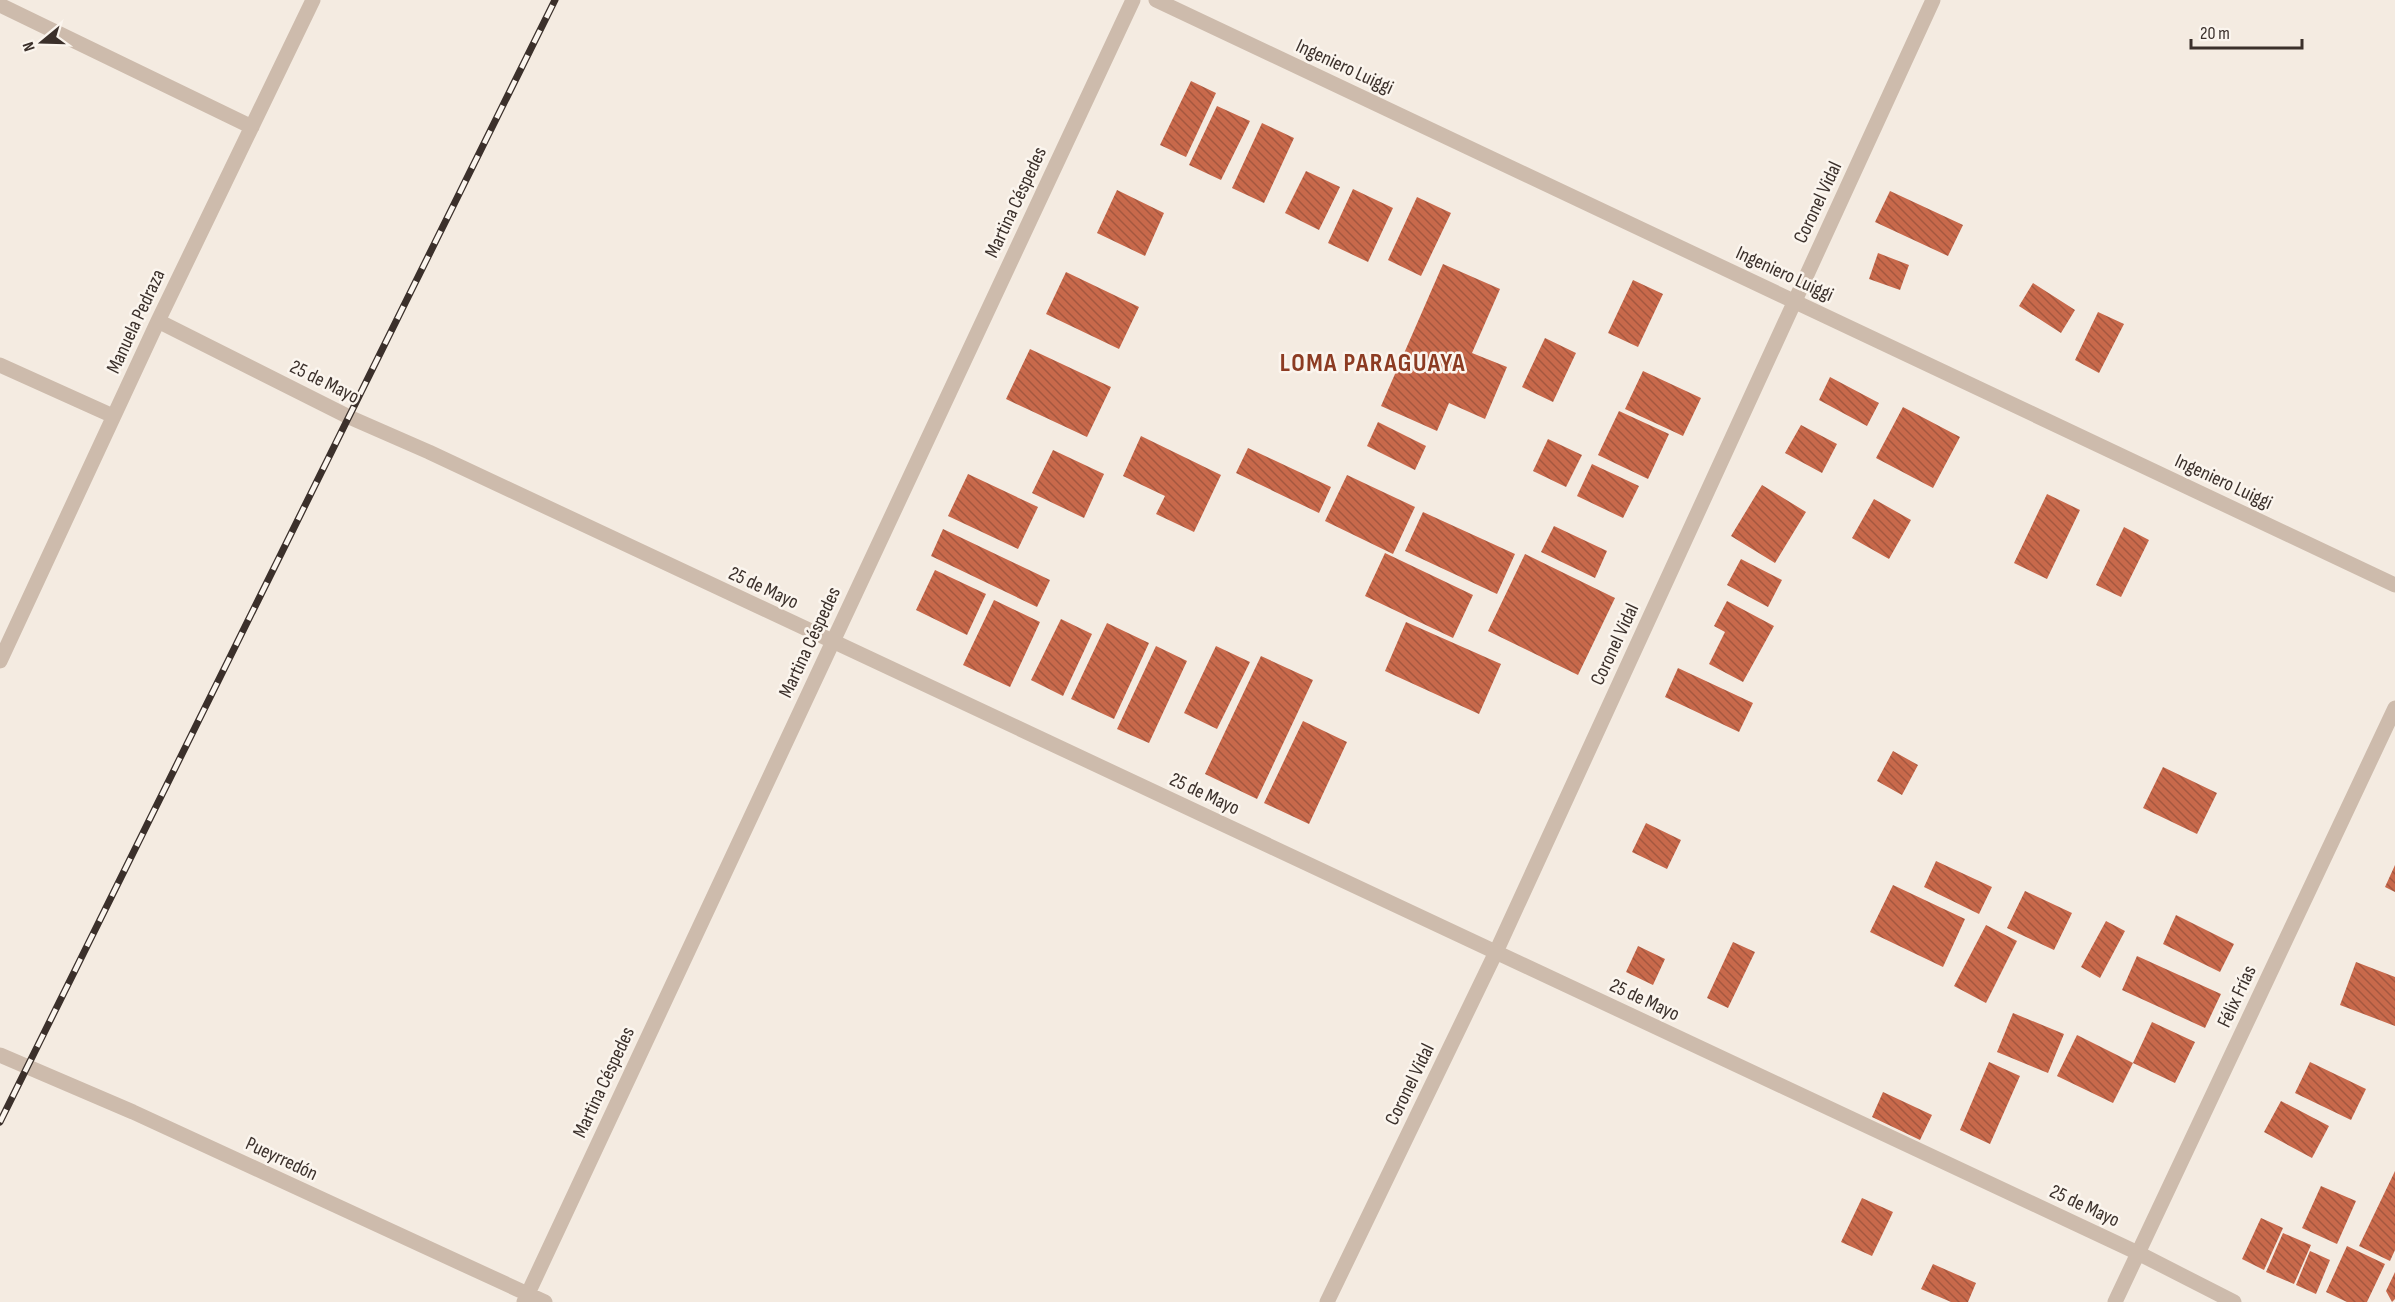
<svg xmlns="http://www.w3.org/2000/svg" width="2395" height="1302" viewBox="0 0 2395 1302" font-family="'Sofia Sans Condensed',sans-serif">
	<style>
		.building { fill: url(#building-back-hatch) }
		.lines { fill: none; stroke-linecap: round; stroke-linejoin: round }
		.minor { stroke: #cdbbac; stroke-width: 15 }
		.rail-casing { stroke: #3b302b; stroke-width: 7 }
		.rail { stroke: #fbf5ee; stroke-width: 4.5; stroke-dasharray: 14; stroke-linecap: butt }
		.labels { text-anchor: middle; stroke-width: 5; stroke-linejoin: round; paint-order: stroke }
		.street-label { font-size: 20px; fill: #3b302b; stroke: #fbf5ee }
		.district-label { font-size: 26px; font-weight: bold; letter-spacing: 1.5px; fill: #8c3b22; stroke: #fbf5ee }
	</style>
	<defs>
		<pattern id="building-back-hatch" width="6" height="6" patternUnits="userSpaceOnUse" patternTransform="scale(1.5)"><rect width="6" height="6" fill="#c8694b"/><path d="M-1 5l2 2M0 0l6 6M5-1l2 2" fill="none" stroke="#a4573f"/></pattern>
	</defs>
	<rect width="100%" height="100%" fill="#f4ebe1"/>
	<path class="building" d="M1191,81L1216,93L1186,157L1160,145Z
		M1217,106L1250,121L1221,180L1189,165Z
		M1262,123L1294,138L1264,203L1232,188Z
		M1306,171L1340,187L1319,230L1285,213Z
		M1353,189L1393,208L1368,262L1328,243Z
		M1117,190L1164,213L1145,256L1097,233Z
		M1890,191L1963,225L1948,256L1875,222Z
		M1417,197L1451,213L1421,276L1388,260Z
		M1878,253L1909,265L1900,290L1869,279Z
		M1443,264L1500,289L1472,353L1507,367L1485,419L1449,403L1437,431L1381,406Z
		M1066,272L1139,307L1119,349L1046,314Z
		M1633,280L1663,294L1638,347L1608,333Z
		M2033,283L2075,310L2061,333L2019,306Z
		M2098,312L2124,324L2099,373L2075,360Z
		M1545,338L1576,353L1553,402L1522,387Z
		M1030,349L1111,387L1087,437L1006,399Z
		M1643,371L1701,398L1683,436L1625,409Z
		M1830,377L1879,403L1867,426L1819,400Z
		M1903,407L1960,437L1933,488L1876,458Z
		M1619,411L1669,434L1648,479L1598,455Z
		M1378,422L1426,446L1415,470L1367,446Z
		M1801,425L1837,444L1822,473L1785,453Z
		M1141,436L1221,475L1194,532L1156,514L1165,496L1123,476Z
		M1548,439L1582,455L1566,487L1533,471Z
		M1248,448L1331,487L1319,513L1236,473Z
		M1053,450L1104,474L1084,518L1032,493Z
		M1592,464L1639,486L1623,518L1577,496Z
		M968,474L1038,507L1018,549L948,516Z
		M1347,475L1415,507L1393,554L1325,521Z
		M1762,485L1806,512L1775,563L1731,536Z
		M2047,494L2080,510L2047,579L2014,563Z
		M1874,499L1911,520L1889,559L1852,538Z
		M1423,512L1515,554L1497,594L1405,551Z
		M1554,526L1607,551L1595,578L1541,552Z
		M2124,527L2149,540L2121,597L2096,585Z
		M943,529L1050,580L1037,607L931,556Z
		M1385,553L1473,595L1453,638L1365,596Z
		M1525,554L1615,598L1578,675L1488,631Z
		M1741,559L1782,580L1768,607L1727,585Z
		M935,570L986,594L967,635L916,610Z
		M994,600L1040,622L1010,687L963,665Z
		M1727,601L1774,626L1743,682L1709,664L1725,632L1714,626Z
		M1061,619L1092,634L1063,696L1031,680Z
		M1406,622L1501,664L1479,714L1385,671Z
		M1107,623L1149,643L1114,719L1071,699Z
		M1156,646L1187,661L1149,743L1117,729Z
		M1216,646L1250,662L1217,729L1184,713Z
		M1261,656L1313,680L1257,799L1205,774Z
		M1678,668L1753,703L1739,732L1665,697Z
		M1303,721L1347,742L1309,824L1264,803Z
		M1893,751L1918,765L1902,795L1877,781Z
		M2163,767L2217,793L2197,834L2143,808Z
		M1646,823L1681,840L1667,869L1632,852Z
		M1936,861L1992,887L1979,914L1924,887Z
		M2395,865V892L2385,887Z
		M1893,885L1965,919L1943,967L1870,932Z
		M2025,891L2072,913L2054,950L2007,928Z
		M2176,915L2234,944L2220,972L2163,944Z
		M2106,921L2125,931L2100,978L2081,967Z
		M1986,925L2017,941L1986,1003L1954,986Z
		M1733,942L1755,952L1728,1008L1707,998Z
		M1638,946L1665,959L1653,985L1626,972Z
		M2137,956L2221,994L2205,1028L2122,990Z
		M2356,962L2395,977V1026L2340,1005Z
		M2013,1013L2064,1034L2048,1073L1997,1052Z
		M2152,1022L2195,1042L2175,1083L2133,1063Z
		M2077,1035L2133,1063L2113,1103L2057,1076Z
		M1989,1062L2020,1076L1990,1144L1960,1130Z
		M2310,1062L2366,1089L2351,1120L2295,1093Z
		M1883,1092L1932,1115L1920,1140L1872,1117Z
		M2281,1101L2329,1126L2312,1158L2264,1132Z
		M2395,1171V1250L2390,1261L2359,1246Z
		M2321,1186L2356,1201L2337,1244L2302,1228Z
		M1862,1198L1893,1212L1872,1256L1841,1242Z
		M2261,1218L2283,1228L2264,1270L2242,1259Z
		M2283,1233L2311,1245L2294,1284L2266,1272Z
		M2347,1246L2385,1264L2367,1302H2347L2326,1292Z
		M2310,1251L2330,1260L2316,1294L2296,1285Z
		M1933,1264L1976,1283L1968,1302H1951L1921,1289Z
		M2395,1272V1299L2392,1302L2386,1291Z"/>
	<g class="lines">
		<path class="minor" d="M1156,0L2395,585
			M0,5L252,127
			M158,321L349,417L429,452L2138,1253L2234,1302
			M0,365L113,416
			M0,661L158,321L313,0
			M0,1055L133,1112L545,1302
			M524,1302L1133,0
			M1327,1302L1496,952L1933,0
			M2115,1302L2395,708"/>
		<defs>
			<path id="rail" d="M0,1122L555,0"/>
		</defs>
		<use href="#rail" class="rail-casing"/>
		<use href="#rail" class="rail"/>
	</g>
	<g class="labels">
		<g class="street-label">
			<text transform="translate(1345 66) rotate(25)" y="7">Ingeniero Luiggi</text>
			<text transform="translate(1015 202) rotate(-65)" y="7">Martina Céspedes</text>
			<text transform="translate(1817 202) rotate(-65)" y="7">Coronel Vidal</text>
			<text transform="translate(1785 273) rotate(25)" y="7">Ingeniero Luiggi</text>
			<text transform="translate(135 321) rotate(-65)" y="7">Manuela Pedraza</text>
			<text transform="translate(325 381) rotate(26)" y="7">25 de Mayo</text>
			<text transform="translate(2224 481) rotate(25)" y="7">Ingeniero Luiggi</text>
			<text transform="translate(764 587) rotate(25)" y="7">25 de Mayo</text>
			<text transform="translate(809 642) rotate(-65)" y="7">Martina Céspedes</text>
			<text transform="translate(1614 644) rotate(-65)" y="7">Coronel Vidal</text>
			<text transform="translate(1205 793) rotate(25)" y="7">25 de Mayo</text>
			<text transform="translate(2236 996) rotate(-65)" y="7">Félix Frías</text>
			<text transform="translate(1645 999) rotate(25)" y="7">25 de Mayo</text>
			<text transform="translate(603 1082) rotate(-65)" y="7">Martina Céspedes</text>
			<text transform="translate(1409 1084) rotate(-64)" y="7">Coronel Vidal</text>
			<text transform="translate(282 1158) rotate(25)" y="7">Pueyrredón</text>
			<text transform="translate(2085 1205) rotate(25)" y="7">25 de Mayo</text>
		</g>
		<g class="district-label">
			<text x="1373" y="371">LOMA PARAGUAYA</text>
		</g>
	</g>
	<g transform="translate(42 42) rotate(251)" stroke="#fbf5ee" stroke-width="4.5" paint-order="stroke">
	<path d="M0-4.5L10 22L0 15L-10 22Z" fill="#3b302b"/>
	<text y="-9" font-size="16" font-weight="bold" text-anchor="middle" fill="#3b302b">N</text>
	</g>
	<path d="M2191 39v9h111v-9" fill="none" stroke="#3b302b" stroke-width="3"/>
	<text x="2200" y="39" font-size="18" fill="#3b302b" stroke="#fbf5ee" stroke-width="4.5" paint-order="stroke">20 m</text>
</svg>
